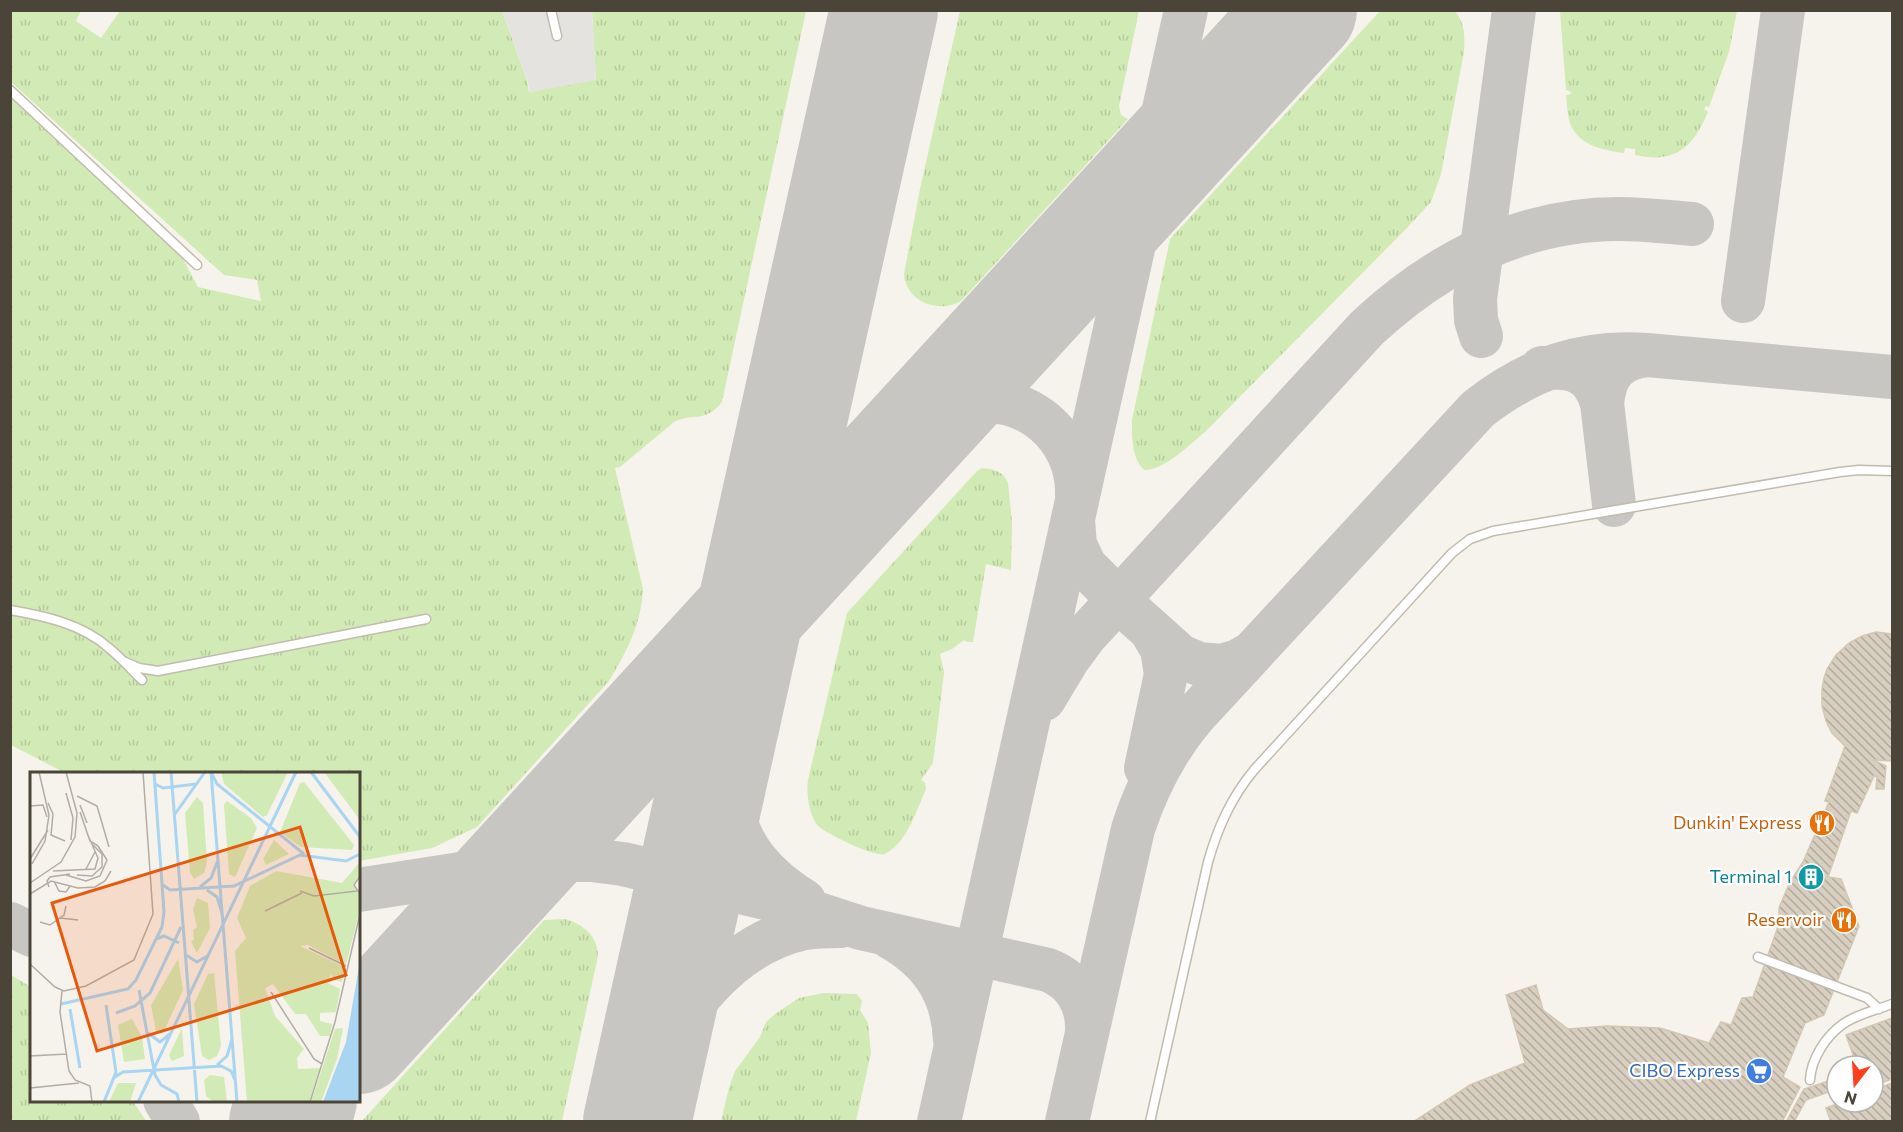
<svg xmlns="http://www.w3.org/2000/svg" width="1903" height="1132" viewBox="0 0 1903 1132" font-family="Commissioner,sans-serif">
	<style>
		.grass { fill: url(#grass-tufts) }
		.parking { fill: #e5e3e0 }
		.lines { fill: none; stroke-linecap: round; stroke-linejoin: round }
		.taxiway { stroke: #c8c6c3; stroke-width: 44 }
		.runway { stroke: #c8c6c3; stroke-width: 108 }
		.building { fill: url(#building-back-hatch); stroke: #d3c7b4; stroke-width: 1.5 }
		.service-casing { stroke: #c2bbae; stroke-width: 11 }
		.service { stroke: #fff; stroke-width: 8 }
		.labels { text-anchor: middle; stroke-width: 4.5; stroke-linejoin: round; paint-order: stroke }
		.food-label { font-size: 18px; fill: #c56008; stroke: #fff; text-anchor: end }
		.culture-label { font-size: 18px; fill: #0d838f; stroke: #fff; text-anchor: end }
		.shop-label { font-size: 18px; fill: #366cbe; stroke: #fff; text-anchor: end }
		.inset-river { fill: none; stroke: #a9d4f2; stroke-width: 3 }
		.inset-road { fill: none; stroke: #b2ada4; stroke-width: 1.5 }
		.view { fill: #e8590c; fill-opacity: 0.15; stroke: #e8590c; stroke-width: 3 }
		.inset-edge { fill: none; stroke: #4b4439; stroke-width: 3 }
	</style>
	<defs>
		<pattern id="grass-tufts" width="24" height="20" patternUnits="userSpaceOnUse" patternTransform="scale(1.5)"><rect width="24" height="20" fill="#d2eab5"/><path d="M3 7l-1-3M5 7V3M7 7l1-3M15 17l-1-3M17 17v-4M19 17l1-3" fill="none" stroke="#b6ca9c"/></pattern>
		<pattern id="building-back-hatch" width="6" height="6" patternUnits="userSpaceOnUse" patternTransform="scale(1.5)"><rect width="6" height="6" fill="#d8cfc1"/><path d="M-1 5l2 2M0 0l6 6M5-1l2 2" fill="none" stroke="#b1aa9e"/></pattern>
	</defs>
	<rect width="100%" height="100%" fill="#f6f3ec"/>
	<path class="grass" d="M11,11H81L76,21L101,38L120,11H502L527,80L529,92L596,79L592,11H806L722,402C704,424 695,412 674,422L620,467L615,468L643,589C641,625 627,651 609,681L477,827L432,848L359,861L358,774L65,773L11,745L10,95L177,248L198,287L261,301L257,280L224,275L11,82Z
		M960,11H1139L1119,106L1121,115L1128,119L961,301C939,314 906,302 904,274L920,189Z
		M1380,11H1455C1465,24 1465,35 1464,52L1441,174L1431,202L1406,229L1205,432C1190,444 1164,471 1144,470C1131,457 1132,437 1132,420L1170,239Z
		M1560,11H1737L1729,52L1709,107L1706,106L1704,109L1708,112C1693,147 1676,164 1635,155V149L1625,148L1624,153C1602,150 1576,145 1569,120C1567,112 1567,103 1566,95L1571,94L1570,91L1566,90Z
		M982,468C994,469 1003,471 1008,483L1012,522L1011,570L986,564L973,642H967L964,640L952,649L940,654L944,673L933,763L921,780L925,783L926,789C917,809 908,840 888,852C885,854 883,855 880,854C868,854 825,833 817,825C809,814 806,793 808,780L847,613L977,471Z
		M565,919C583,924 598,936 598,956L562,1121H362L544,920Z
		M11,975L31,987L32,1100L133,1101L146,1121H11Z
		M824,993L857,994L862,1001L860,1010L868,1023L871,1053L856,1121H721L729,1088L735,1071L760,1037L766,1022L775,1014L799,998Z"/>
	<path class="parking" d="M502,11H592L596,80L530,92L527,79Z"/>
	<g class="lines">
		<path class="taxiway" d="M1743,301L1783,10
			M1481,336L1476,320L1475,299L1514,10
			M1542,368C1572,366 1592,370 1602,403C1605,374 1617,358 1647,355
			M1602,403L1614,505
			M914,434C931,422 946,409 966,404C1024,389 1079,436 1077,495
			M1073,520L1075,545L1085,566L1132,613L1180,656L1199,664L1221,666L1238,661L1252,653
			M732,695C724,785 718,848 804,901
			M1044,699L1068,659L1085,636L1367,328C1437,263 1521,219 1619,219C1643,219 1668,222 1692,224
			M1146,768L1166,674L1162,649L1152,632
			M358,890L551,860H591L623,864L778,901L861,928L1048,970C1074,980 1088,1003 1087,1030
			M10,924L32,935
			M890,937C931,960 953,992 955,1040
			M647,1079C680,1014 728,944 805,928C817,926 829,926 841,926
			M165,1100L178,1122
			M939,1122L1186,10
			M1067,1122L1133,829C1147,786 1166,749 1195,715L1478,409C1529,369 1582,350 1647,355L1892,377"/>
		<path class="runway" d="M358,1040L1303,10
			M283,1122L303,1100
			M637,1122L884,10"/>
	</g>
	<path class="building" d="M1876,632L1892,634V761L1873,760L1886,766L1884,789H1876L1877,777L1874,776L1857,813L1851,811L1828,877L1841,879L1859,926L1824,1015L1805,1023L1783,1077L1800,1087L1782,1122H1413L1470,1085L1525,1063L1506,995L1536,985L1543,1010L1568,1029L1607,1026L1660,1028L1709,1043L1721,1022L1731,1025L1742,998L1753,997L1779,924V908L1790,882L1803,862L1829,802L1825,801L1845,746L1832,733L1826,721L1822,706V689L1824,678L1827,669L1836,655L1849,643L1862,636Z
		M1892,1018V1079L1873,1086V1066H1857L1846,1035Z
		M1837,1078V1089L1806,1100L1794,1122H1786L1804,1089Z
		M1892,1083V1122H1831L1826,1108L1842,1102H1873V1090Z"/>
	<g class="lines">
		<defs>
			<path id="service" d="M551,10L557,36
				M10,90L197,265
				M10,610C45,616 82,624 109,648C121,658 131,669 142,680
				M123,661L139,668L158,671L426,619
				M1758,957L1867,998L1879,1009
				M1810,1080C1811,1059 1826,1036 1843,1024C1857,1014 1877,1010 1892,1004
				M1150,1122L1208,862C1218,827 1231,798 1254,770L1452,553L1470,539L1493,531L1840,472L1859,470L1892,471"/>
		</defs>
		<use href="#service" class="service-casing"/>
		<use href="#service" class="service"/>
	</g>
	<defs>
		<symbol id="restaurant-disc" viewBox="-11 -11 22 22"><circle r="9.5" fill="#e8710a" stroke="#fff"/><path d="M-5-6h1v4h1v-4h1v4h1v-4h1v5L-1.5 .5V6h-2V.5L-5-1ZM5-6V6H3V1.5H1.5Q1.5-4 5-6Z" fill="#fff"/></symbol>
		<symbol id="building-disc" viewBox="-11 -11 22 22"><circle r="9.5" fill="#0f9aa8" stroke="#fff"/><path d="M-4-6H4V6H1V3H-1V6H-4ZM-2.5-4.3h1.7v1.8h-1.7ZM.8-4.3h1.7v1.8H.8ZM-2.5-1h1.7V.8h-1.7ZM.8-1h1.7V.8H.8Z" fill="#fff"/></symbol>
		<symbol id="supermarket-disc" viewBox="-11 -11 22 22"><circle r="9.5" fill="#3f7fe0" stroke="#fff"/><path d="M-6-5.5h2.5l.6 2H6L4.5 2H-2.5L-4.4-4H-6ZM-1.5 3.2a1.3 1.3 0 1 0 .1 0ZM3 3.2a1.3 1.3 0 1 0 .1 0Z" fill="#fff"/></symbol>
	</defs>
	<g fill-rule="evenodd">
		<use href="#restaurant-disc" x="1807" y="808" width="30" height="30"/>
		<use href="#building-disc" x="1796" y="862" width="30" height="30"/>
		<use href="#restaurant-disc" x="1829" y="905" width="30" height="30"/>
		<use href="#supermarket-disc" x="1744" y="1056" width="30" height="30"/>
	</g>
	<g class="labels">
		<g class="food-label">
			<text x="1802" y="829">Dunkin' Express</text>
			<text x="1824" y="926">Reservoir</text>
		</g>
		<g class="culture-label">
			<text x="1792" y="883">Terminal 1</text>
		</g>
		<g class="shop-label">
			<text x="1740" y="1077">CIBO Express</text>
		</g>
	</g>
	<g transform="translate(30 772)">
		<rect width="330" height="330" fill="#f6f3ec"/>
		<path d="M191,0H258L237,43L233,45L194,12ZM294,0H330V48ZM274,10L324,73L322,78L271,75L250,60L270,11ZM167,25L173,31L177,90L174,101L164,107L160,100L155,41ZM197,29L221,46L227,56L205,105L199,102L194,32ZM244,68L259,82L236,93L233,87ZM329,91V103L323,113L330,124V137L316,193L278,173L270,174L315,195L312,210L304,208L301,202L298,211L310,217L306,240L290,241V249L302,252L300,264H290L276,242H265L243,212L235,216L245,244L274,277L267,286L268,297L290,296L279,330H217L205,179L216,166L207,146L220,114L246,99L312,111ZM167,126L178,131L180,156L167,181L161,169L164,168L163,158L167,155L163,137ZM148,187L153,218L134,259L126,260L121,233ZM184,201L191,274L187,284L179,288L172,284L164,232L178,202ZM102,247L112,265L115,287L94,290L88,253ZM152,256L154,284L142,289L139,283ZM313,256L307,287L291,330H281L305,257ZM180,303L194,305L197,330H184L176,324L174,308ZM88,311H106L100,330H79Z" fill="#d2eab5"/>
		<path d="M330,189V330H293L316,270Z" fill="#a9d4f2"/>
		<path class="inset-river" d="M141,0L167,330M181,0L187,12L274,82M181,0L207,330M281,0L330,65M125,12L133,16L166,12M145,42L175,0M133,113L140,118L204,114L270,83L316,89L330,82M170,115L181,106L188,88M177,118L187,125L192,141M126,167L134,164L149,171M156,183L167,190L179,183M109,218L125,303L131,313L147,322L149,330M31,232L98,217L106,208L132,155L134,140L124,0M40,237L50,296M86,241L105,234L120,221L151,155M118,261L130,270L141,261M187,293L197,284L202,267M85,305L93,300L191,294L201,299L205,308M74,330L86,300L76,233M108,330L266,0"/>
		<path class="inset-road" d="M36,21L43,46L41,68M47,24L67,34L79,75M18,31L23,42L21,63L35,69M50,33L57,51M0,34L13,33L17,45M50,40L60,69L68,74M0,87L18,58M2,92L15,69L19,43L9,0M56,97L65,80M23,99L65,97L68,86L57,61M36,103L56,109L70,104L77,88L68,74M47,103L62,104L72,95V82L63,73M330,104L324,113L330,122M24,109L29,119L36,120L40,114M0,111L31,90L45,65L47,41L36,0M19,115L17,109L20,105L40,102M270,119L284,124L327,119M0,122L21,109L48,116L65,115L75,109L81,99M235,139L272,121M30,146L48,148M10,150L20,153L34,143L36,134M279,176L316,194M0,192L25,215L34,219L56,214L104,188L123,142L113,0M32,219L30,240L39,299L45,308L60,314L62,330M241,220L284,287L292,292M0,284L37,282M0,316L49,311M280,330L305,250L330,142"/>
		<path class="view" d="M270,55L316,203L67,279L22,131Z"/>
		<rect width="330" height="330" class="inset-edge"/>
	</g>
	<rect width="1903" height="1132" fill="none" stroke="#4b4439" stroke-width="24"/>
	<g transform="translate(1855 1084) rotate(197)"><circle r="28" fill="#ffffff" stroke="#b7b4b0" stroke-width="1.5"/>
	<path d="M0-4.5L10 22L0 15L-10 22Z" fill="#fc3f1d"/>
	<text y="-9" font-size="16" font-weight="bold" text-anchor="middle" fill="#4b4439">N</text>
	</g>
</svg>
